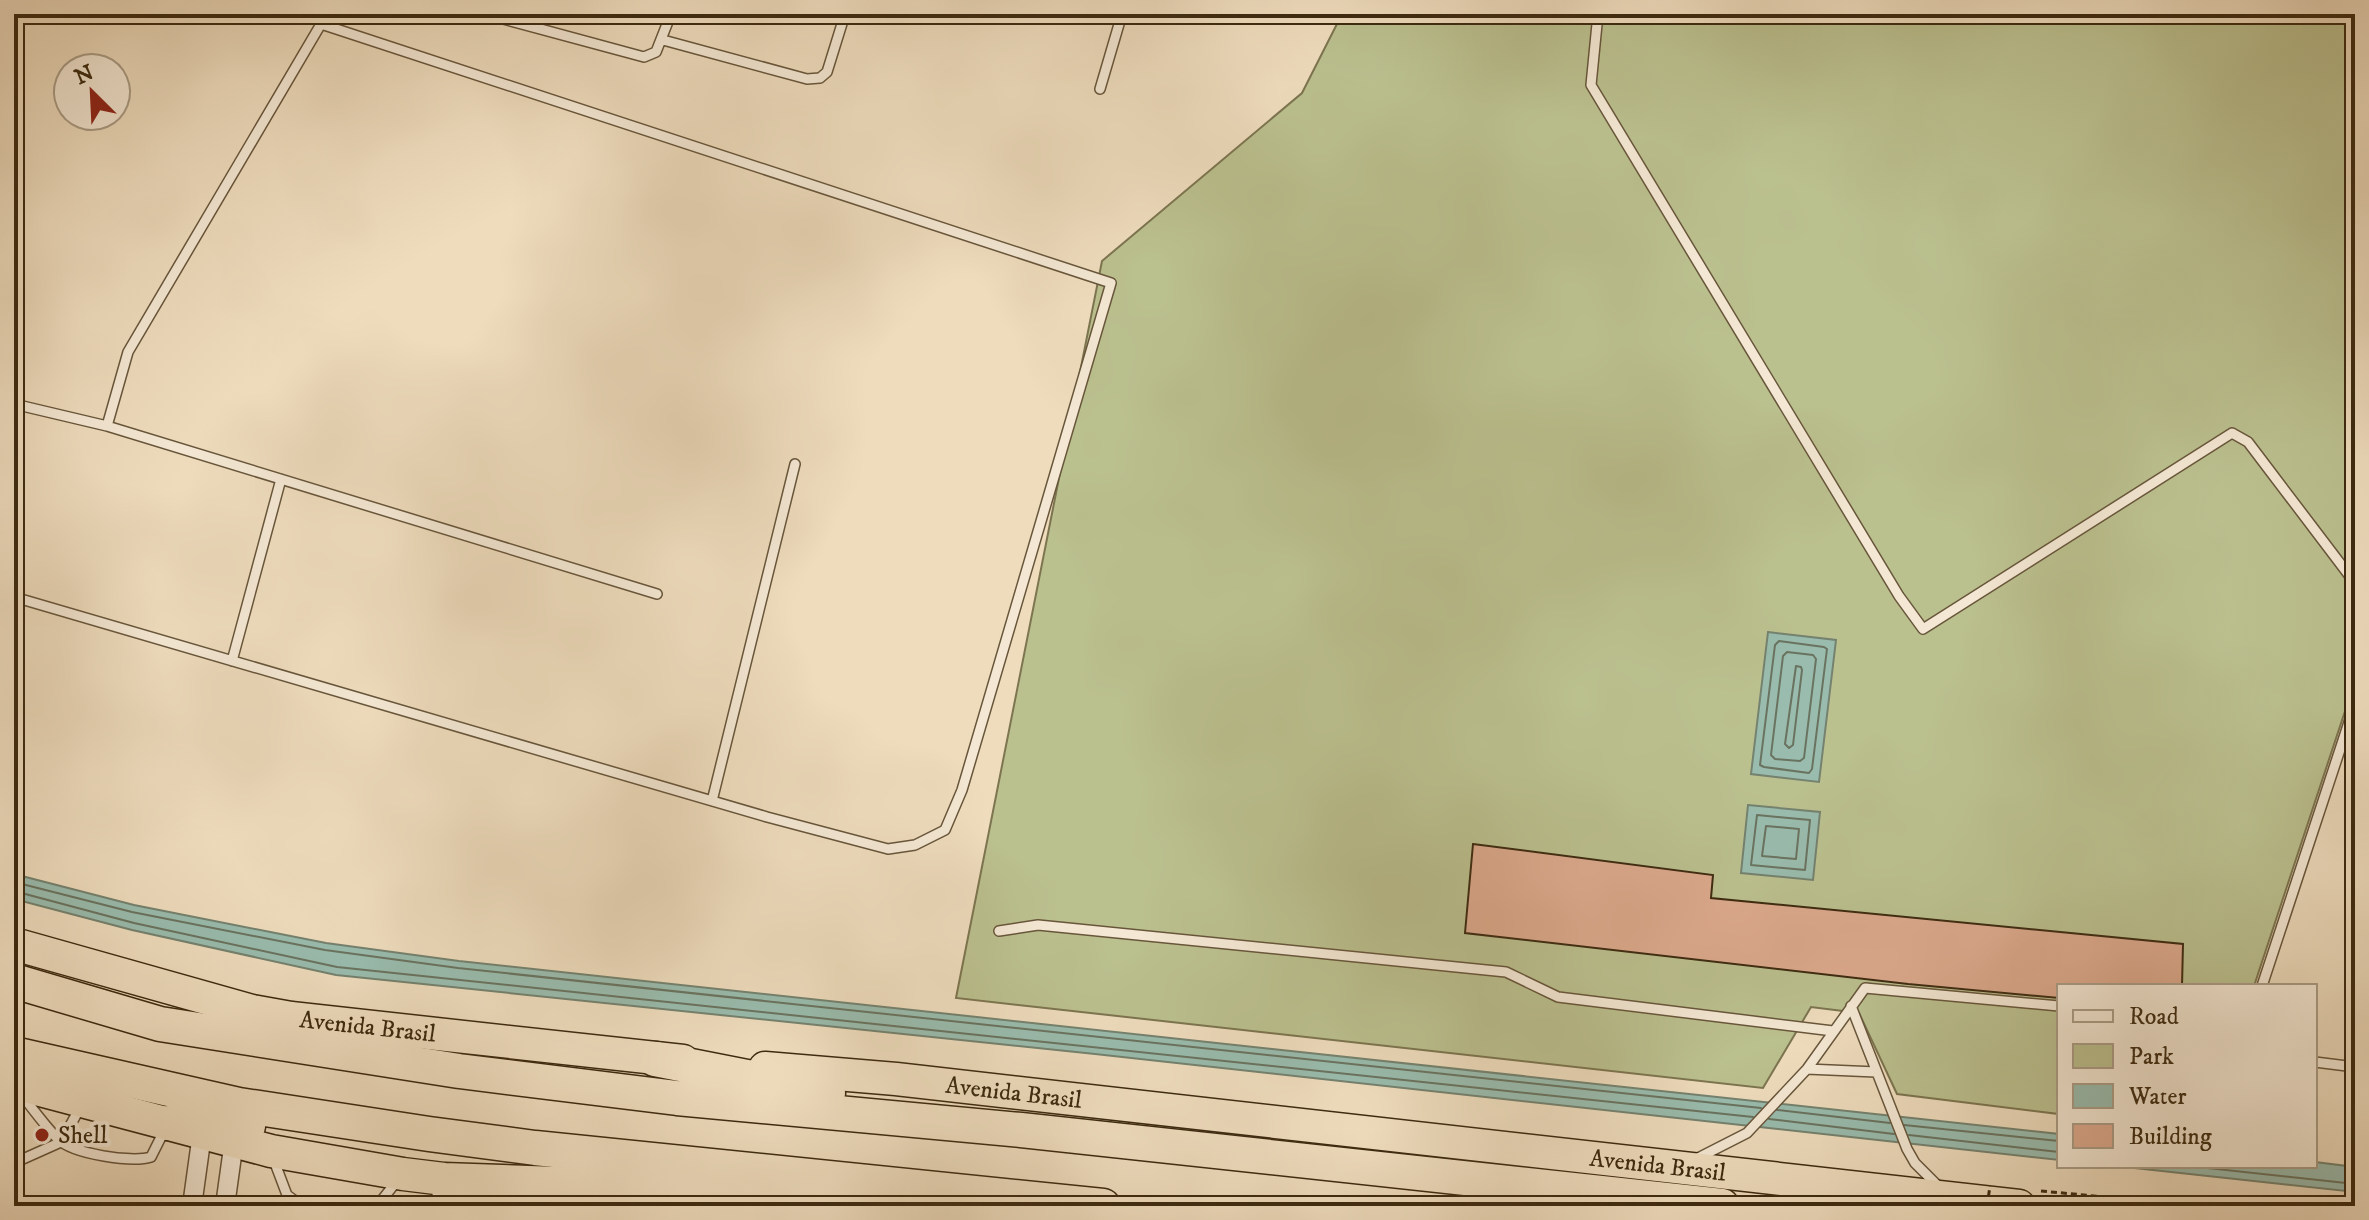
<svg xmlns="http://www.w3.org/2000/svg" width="2369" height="1220" viewBox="0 0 2369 1220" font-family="'IM FELL DW Pica',serif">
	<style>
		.green { fill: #bbc08f; stroke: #7c7550; stroke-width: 2 }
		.water { fill: #99bcae; stroke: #74826f; stroke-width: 2 }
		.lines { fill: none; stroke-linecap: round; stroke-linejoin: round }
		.shore { stroke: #6a735f; stroke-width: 2 }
		.building { fill: #dca98d; stroke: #3c2a10; stroke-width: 2 }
		.service-casing { stroke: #68563b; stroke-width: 12 }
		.minor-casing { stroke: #68563b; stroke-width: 21 }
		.trunk-casing { stroke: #3c2a10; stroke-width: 35 }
		.motorway-casing { stroke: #3c2a10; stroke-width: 37 }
		.path { stroke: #3c2a10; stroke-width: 3; stroke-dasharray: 6 4; stroke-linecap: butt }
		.service { stroke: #f4e8d4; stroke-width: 9 }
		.minor { stroke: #f4e8d4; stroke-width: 18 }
		.trunk { stroke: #eedcbd; stroke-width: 32 }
		.motorway { stroke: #eedcbd; stroke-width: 34 }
		.path-bridge { stroke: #3c2a10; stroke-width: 3; stroke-dasharray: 6 4; stroke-linecap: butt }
		.poi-dot { fill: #8f2418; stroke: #f4e8d4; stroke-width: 3 }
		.labels { text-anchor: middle; stroke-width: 8; stroke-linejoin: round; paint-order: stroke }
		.street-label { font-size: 24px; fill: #3c2a10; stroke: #f4e8d4 }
		.poi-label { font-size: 24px; fill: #3c2a10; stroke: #f4e8d4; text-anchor: start }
	</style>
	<rect width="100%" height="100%" fill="#eedcbd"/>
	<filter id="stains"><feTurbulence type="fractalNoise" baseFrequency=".0025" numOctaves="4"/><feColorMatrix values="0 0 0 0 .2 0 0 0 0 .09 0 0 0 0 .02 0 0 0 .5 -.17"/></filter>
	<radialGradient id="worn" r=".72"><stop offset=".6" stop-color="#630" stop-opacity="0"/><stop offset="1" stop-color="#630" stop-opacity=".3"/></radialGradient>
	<path class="green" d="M1342,14H2355V681L2254,986H2059V1114L1897,1094L1859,1013L1811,1007L1763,1088L956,998L1102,261L1302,93Z"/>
	<path class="water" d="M1768,632L1836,640L1819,782L1751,774Z
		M1748,805L1820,812L1813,880L1741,873Z
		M14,874L134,905L326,943L459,961L2059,1134V1160L1095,1054L336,975L132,930L14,899Z
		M2315,1162L2355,1167V1192L2116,1166H2315Z"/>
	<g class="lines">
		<path class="shore" d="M1779,641L1824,647L1827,649L1812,769L1809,773L1764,767L1760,765L1775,645Z
			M1787,652L1813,655L1816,659L1804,758L1800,761L1775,759L1771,755L1783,656Z
			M1796,666L1801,667L1802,670L1793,745L1789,748L1785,744Z
			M1757,815L1810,820L1805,870L1751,865Z
			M1766,826L1799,829L1796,859L1762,856Z
			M14,882L132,912L325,950L458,968L1761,1108
			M14,891L134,923L337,967L1753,1117
			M1777,1110L1890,1123
			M1769,1119L1894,1134
			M1904,1125L2059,1141
			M1909,1135L2059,1152
			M2189,1166L2355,1184"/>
	</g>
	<path class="building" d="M1473,844L1713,875L1711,898L2183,944L2182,986H2059V998L1908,984L1465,933Z"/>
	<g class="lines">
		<defs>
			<path id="service" d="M485,14L644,57L656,52L671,14
				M1598,14L1591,85L1899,596L1923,629L2232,433L2248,442L2355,583
				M663,40L807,79L820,78L827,72L845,14
				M1100,89L1122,14
				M14,404L107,426L128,352L321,24L1111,283L962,790L945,830L915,845L888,849L767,817L14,597
				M107,426L657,594
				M232,661L281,479
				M712,801L795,464
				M999,931L1038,925L1506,972L1558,997L1833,1031
				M2262,986L2355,704
				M1851,1006L1907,1149L1915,1163L1940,1188
				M2315,1062L2355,1067
				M1807,1069L1876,1072
				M21,1094C33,1109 45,1126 58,1139C73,1154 132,1163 151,1157L166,1127
				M273,1158L287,1195L302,1206
				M1696,1159L1747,1133L1807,1069L1865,988L2059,1006
				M14,1163L61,1142L81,1106
				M377,1206L397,1181"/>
			<path id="minor" d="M192,1206L202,1134
				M225,1206L234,1141
				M440,1206L444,1179"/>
			<g id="trunk">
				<path id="s1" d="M14,944L252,1011L291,1018L683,1061"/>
				<path id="s2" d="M765,1068L896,1079L2019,1206"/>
				<path d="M14,1083L271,1151L403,1174L444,1179L642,1186L834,1206"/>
			</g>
			<path id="motorway" d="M14,981L160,1024L459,1071L677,1098L1021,1130L1722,1206
				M14,1054L239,1105L429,1134L535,1148L1103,1206
				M655,1059L828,1093
				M168,1123L213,1121L248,1126"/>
		</defs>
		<use href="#service" class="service-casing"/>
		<use href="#minor" class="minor-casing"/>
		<use href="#trunk" class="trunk-casing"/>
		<use href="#motorway" class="motorway-casing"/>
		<path class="path" d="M2041,1191L2170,1203V1206
			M2107,1206H2121"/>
		<use href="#service" class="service"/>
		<use href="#minor" class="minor"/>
		<use href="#trunk" class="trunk"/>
		<use href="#motorway" class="motorway"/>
		<path class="path-bridge" d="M1987,1206L1990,1186"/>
	</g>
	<circle class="poi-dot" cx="42" cy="1135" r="8"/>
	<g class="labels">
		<g class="street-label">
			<text dy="8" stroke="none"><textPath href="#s1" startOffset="364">Avenida Brasil</textPath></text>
			<text dy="8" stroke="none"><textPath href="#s2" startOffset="250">Avenida Brasil</textPath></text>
			<text dy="8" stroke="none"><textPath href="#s2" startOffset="898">Avenida Brasil</textPath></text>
		</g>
		<g class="poi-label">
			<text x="58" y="1143">Shell</text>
		</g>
	</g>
	<rect width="2369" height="1220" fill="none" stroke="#eedcbd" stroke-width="48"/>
	<rect x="16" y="16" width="2337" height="1188" fill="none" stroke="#3c2a10" stroke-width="4"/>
	<rect x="24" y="24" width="2321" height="1172" fill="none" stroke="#3c2a10" stroke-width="2"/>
	<rect x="2057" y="984" width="260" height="184" fill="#f4e8d4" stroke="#aa9c86" stroke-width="2"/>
	<rect x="2073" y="1010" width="40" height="12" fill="#f4e8d4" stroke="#aa9c86" stroke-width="2"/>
	<text x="2129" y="1024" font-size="24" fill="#3c2a10">Road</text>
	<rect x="2073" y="1044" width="40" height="24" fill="#bbc08f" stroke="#aa9c86" stroke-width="2"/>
	<text x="2129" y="1064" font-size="24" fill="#3c2a10">Park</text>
	<rect x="2073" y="1084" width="40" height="24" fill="#99bcae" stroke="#aa9c86" stroke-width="2"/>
	<text x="2129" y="1104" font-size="24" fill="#3c2a10">Water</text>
	<rect x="2073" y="1124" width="40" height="24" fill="#dca98d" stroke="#aa9c86" stroke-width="2"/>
	<text x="2129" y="1144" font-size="24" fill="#3c2a10">Building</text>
	<g transform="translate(92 92) rotate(336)"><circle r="38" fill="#f4e8d4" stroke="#aa9c86" stroke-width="2"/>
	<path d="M0-6L14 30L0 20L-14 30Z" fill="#8f2418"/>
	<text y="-12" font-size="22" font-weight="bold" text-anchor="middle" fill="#3c2a10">N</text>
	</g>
	<rect width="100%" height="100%" filter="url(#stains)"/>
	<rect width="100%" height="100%" fill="url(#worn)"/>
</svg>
